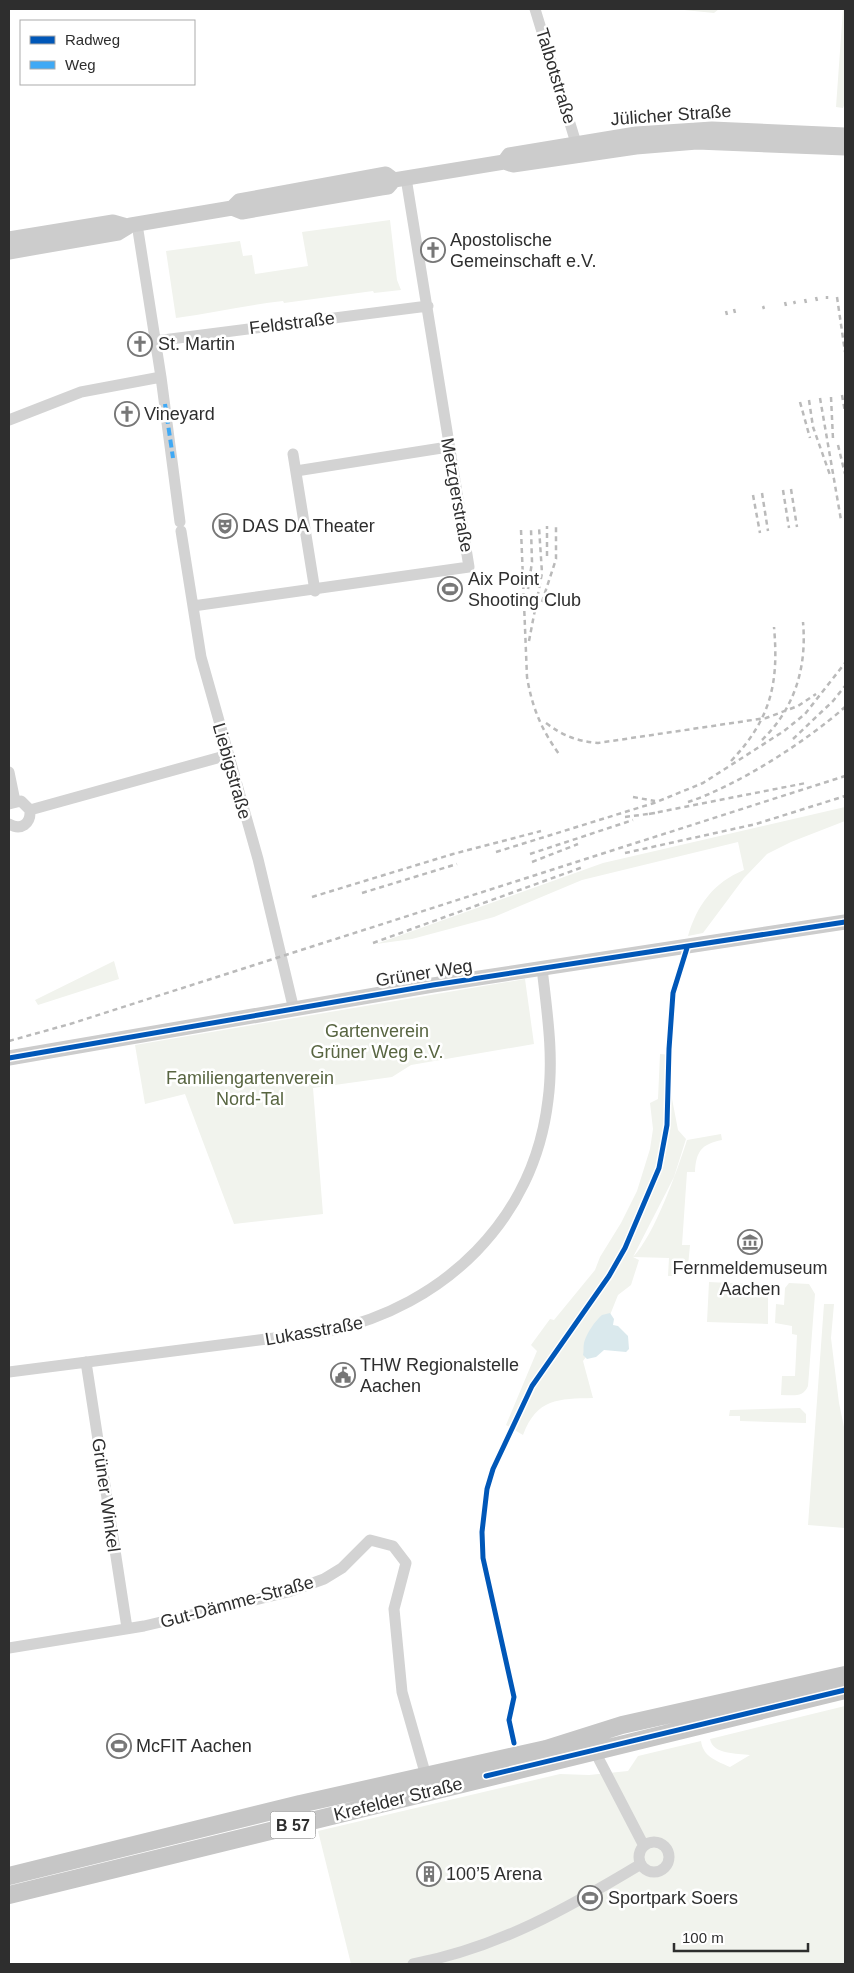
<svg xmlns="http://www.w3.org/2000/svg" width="854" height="1973" viewBox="0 0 854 1973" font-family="Helvetica,sans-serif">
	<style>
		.green { fill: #f1f3ed }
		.water { fill: #dae9ed }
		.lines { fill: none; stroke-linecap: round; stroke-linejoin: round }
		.street { stroke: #d3d3d3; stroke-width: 11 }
		.secondary { stroke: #ccc; stroke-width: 15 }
		.primary { stroke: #c6c6c6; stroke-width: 18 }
		.rail { stroke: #bababa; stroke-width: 2.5; stroke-dasharray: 5 4; stroke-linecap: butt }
		.quiet { stroke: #3fa9f5; stroke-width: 4; stroke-dasharray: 8 4; stroke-linecap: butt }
		.cycleway-casing { stroke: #fff; stroke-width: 8 }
		.cycleway { stroke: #0057b8; stroke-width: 5 }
		.labels { text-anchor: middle; stroke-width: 5; stroke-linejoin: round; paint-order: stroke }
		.shield { fill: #fff; stroke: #6d6d6d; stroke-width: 1 }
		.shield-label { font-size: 16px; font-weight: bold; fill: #2e2e2e }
		.street-label { font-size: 18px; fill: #2e2e2e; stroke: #fff }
		.poi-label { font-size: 18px; fill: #2e2e2e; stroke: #fff; text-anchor: start }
		.park-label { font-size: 18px; fill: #586541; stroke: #fff }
	</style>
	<rect width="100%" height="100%" fill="#fff"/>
	<path class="green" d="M674,9H719L714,13Z
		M843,9H845V103L843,108L836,107Z
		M390,220L397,280L401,290L374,293L373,291L284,303L283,301C247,305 213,313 176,318L166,251L240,241L243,256L252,255L255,274L262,273L308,266L302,232Z
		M845,807V821L791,842L767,854L744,878L703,933L688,936C697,905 714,882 744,870L738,842L582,880L494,917L412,939L376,944L603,863Z
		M114,961L119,979L38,1005L35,1000Z
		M525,979L534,1044L411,1065L392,1077L313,1088L323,1214L234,1224L185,1094L145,1104L135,1045Z
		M660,1054L671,1055L669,1083L678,1130L686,1139L674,1177L633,1257C655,1234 677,1171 687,1140L721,1134L722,1140C701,1144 696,1152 695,1172H687L682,1245H690L688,1266L681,1271L673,1270L672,1276H668L669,1258L633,1257L639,1260L631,1285L618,1295L602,1335L583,1361L593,1398C558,1399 537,1398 523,1435L506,1425L537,1351L531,1345L550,1319L554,1320L595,1270L600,1257L621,1223L637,1191L650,1149L653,1129L650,1103L658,1099Z
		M709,1282L768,1285V1324L707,1322Z
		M789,1283L809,1284L815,1294L808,1386C803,1398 793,1395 781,1395L782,1376H795L797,1335L792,1334V1326L775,1323L776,1304L784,1305L785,1288Z
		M824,1304H834L831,1338L839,1403L845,1432V1528L808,1525Z
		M800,1408L806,1414V1423L740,1421V1416H729L730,1410Z
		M845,1706V1964H351L318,1831L560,1774L589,1775L628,1771L638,1756L701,1741C703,1757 717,1761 730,1767L750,1755C737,1753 713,1755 710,1739Z"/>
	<path class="water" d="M610,1313L614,1319L613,1325L618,1326L628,1336L629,1349L626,1352L604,1350L596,1357L587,1359L583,1355C584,1351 583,1348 584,1343C586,1334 595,1321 602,1315Z"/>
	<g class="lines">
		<path class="street" d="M535,9L576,143
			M137,224L161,377L180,522
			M155,341L428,306
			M9,420L81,392L161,377
			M293,454L315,591
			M296,471L448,447
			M181,531L201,657L258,859L294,1010
			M193,606L469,567L406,178
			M9,772L15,801
			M9,804L21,801L30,810C31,824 21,831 9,824
			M30,810L228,755
			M86,1362L127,1628
			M9,1372L329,1331C444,1306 534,1220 548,1100C554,1056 547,1012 542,968
			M9,1648L144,1626L288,1592L324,1579L342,1568L370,1540L393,1546L406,1563L394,1609L402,1692L426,1776
			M592,1746L644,1846
			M639 1857a15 15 0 1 1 30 0a15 15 0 1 1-30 0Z
			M413,1964C498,1948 568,1908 641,1864"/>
		<path class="secondary" d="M504,162L509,155L636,134L712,129L845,135
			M232,208L239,201L386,174L394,180
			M9,239L113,222L127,226
			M9,252L118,233L131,225L232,208L242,212L381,188L388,187L394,180L504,162L513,165L636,147L697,142L845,148
			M9,1058L433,985L845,922"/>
		<path class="primary" d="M9,1876L300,1804L546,1749L622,1725L845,1675
			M9,1895L845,1690"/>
		<path class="rail" d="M827,296V299
			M816,297L817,301
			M837,297L845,352
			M805,299L806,303
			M794,301L795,304
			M785,302L786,306
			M763,306L764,309
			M734,309L735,313
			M726,311L727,315
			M842,395L845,412
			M831,397L833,439
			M820,398L841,520
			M809,400L813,427L830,475
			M800,402L810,438
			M838,445L845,474
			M791,489L797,527
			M783,490L789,528
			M762,493L768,531
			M753,495L760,533
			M521,530L527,677C532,707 541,729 559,754
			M547,556V526
			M528,589L532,562L531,529
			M542,602L556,559V525
			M529,641L542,573L539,527
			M546,723C563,736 577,741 598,743L766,718L798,706L816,694
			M793,739L833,701L845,686
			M762,740C795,708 807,667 803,622
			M731,761C771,719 779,683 774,627
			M633,797L655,801
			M688,802C737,786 807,741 845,707
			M649,814L806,783
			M625,817L655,813
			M496,852L654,803L703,783L784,731L805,714L845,663
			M625,853L756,824L845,796
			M530,854L633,820
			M532,862L578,844
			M362,893L457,864
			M312,897L453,854L541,831
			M373,943L583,867
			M9,1041L70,1024L845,776"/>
		<path class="quiet" d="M165,404L173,458"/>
		<defs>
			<path id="cycleway" d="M9,1058L433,985L845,922
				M514,1743L509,1720L514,1697L483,1558L482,1532L487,1489L493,1469L532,1386L609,1276L625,1248L659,1168L667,1125L669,1049L673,993L687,948
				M486,1776L845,1690"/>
		</defs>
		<use href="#cycleway" class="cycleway-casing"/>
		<use href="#cycleway" class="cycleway"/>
	</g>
	<defs>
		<symbol id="church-ring" viewBox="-11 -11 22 22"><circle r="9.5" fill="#fff" stroke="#777" stroke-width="1.5"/><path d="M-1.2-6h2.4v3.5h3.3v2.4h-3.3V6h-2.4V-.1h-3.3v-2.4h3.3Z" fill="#777"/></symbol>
		<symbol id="theatre-ring" viewBox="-11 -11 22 22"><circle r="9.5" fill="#fff" stroke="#777" stroke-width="1.5"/><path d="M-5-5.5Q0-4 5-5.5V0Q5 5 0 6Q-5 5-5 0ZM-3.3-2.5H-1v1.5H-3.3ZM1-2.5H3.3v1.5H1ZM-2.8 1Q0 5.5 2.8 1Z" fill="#777"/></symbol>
		<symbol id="stadium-ring" viewBox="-11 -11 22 22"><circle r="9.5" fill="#fff" stroke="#777" stroke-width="1.5"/><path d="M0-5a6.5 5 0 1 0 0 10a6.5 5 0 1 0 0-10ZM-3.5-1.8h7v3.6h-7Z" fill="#777"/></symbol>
		<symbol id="museum-ring" viewBox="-11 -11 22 22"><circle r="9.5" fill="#fff" stroke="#777" stroke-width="1.5"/><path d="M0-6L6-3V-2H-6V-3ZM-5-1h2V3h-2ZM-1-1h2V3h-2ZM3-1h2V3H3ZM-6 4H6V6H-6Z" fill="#777"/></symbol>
		<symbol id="civic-ring" viewBox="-11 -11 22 22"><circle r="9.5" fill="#fff" stroke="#777" stroke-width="1.5"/><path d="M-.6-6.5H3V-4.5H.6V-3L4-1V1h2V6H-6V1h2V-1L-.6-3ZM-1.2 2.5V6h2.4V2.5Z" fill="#777"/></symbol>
		<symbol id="building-ring" viewBox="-11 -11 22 22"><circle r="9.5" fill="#fff" stroke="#777" stroke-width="1.5"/><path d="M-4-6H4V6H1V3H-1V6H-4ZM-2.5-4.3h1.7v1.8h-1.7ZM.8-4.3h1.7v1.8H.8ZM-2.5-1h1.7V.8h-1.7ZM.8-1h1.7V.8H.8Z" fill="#777"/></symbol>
	</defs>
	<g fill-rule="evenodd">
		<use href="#church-ring" x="419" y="236" width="28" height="28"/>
		<use href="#church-ring" x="126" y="330" width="28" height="28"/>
		<use href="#church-ring" x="113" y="400" width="28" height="28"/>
		<use href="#theatre-ring" x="211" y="512" width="28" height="28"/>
		<use href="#stadium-ring" x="436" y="575" width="28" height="28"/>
		<use href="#museum-ring" x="736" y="1228" width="28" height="28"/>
		<use href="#civic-ring" x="329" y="1361" width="28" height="28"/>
		<use href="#stadium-ring" x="105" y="1732" width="28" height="28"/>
		<use href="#building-ring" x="415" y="1860" width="28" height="28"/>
		<use href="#stadium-ring" x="576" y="1884" width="28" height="28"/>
	</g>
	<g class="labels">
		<rect class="shield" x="270.5" y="1811.5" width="45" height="27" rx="4"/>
		<g class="shield-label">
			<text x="293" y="1831">B 57</text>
		</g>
		<g class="street-label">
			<text transform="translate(556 76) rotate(73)" y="6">Talbotstraße</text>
			<text transform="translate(671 115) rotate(-4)" y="6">Jülicher Straße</text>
			<text transform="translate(292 323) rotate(-7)" y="6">Feldstraße</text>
			<text transform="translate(457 495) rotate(80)" y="6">Metzgerstraße</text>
			<text transform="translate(232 771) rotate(74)" y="6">Liebigstraße</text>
			<text transform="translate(424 973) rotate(-9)" y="6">Grüner Weg</text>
			<text transform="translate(314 1331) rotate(-10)" y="6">Lukasstraße</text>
			<text transform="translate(106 1495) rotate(82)" y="6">Grüner Winkel</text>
			<text transform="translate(237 1602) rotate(-15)" y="6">Gut-Dämme-Straße</text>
			<text transform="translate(398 1799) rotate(-14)" y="6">Krefelder Straße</text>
		</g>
		<g class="poi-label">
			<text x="450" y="246">Apostolische<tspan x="450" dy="21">Gemeinschaft e.V.</tspan></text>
			<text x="158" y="350">St. Martin</text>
			<text x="144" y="420">Vineyard</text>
			<text x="242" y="532">DAS DA Theater</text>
			<text x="468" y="585">Aix Point<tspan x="468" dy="21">Shooting Club</tspan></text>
			<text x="750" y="1274" text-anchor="middle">Fernmeldemuseum<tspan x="750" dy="21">Aachen</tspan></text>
			<text x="360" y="1371">THW Regionalstelle<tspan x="360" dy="21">Aachen</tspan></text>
			<text x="136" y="1752">McFIT Aachen</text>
			<text x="446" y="1880">100’5 Arena</text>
			<text x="608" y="1904">Sportpark Soers</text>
		</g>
		<g class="park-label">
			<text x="377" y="1037">Gartenverein<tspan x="377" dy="21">Grüner Weg e.V.</tspan></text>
			<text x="250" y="1084">Familiengartenverein<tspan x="250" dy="21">Nord-Tal</tspan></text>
		</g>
	</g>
	<rect width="854" height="1973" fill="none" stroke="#2e2e2e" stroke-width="20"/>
	<rect x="20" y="20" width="175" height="65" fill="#ffffff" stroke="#ababab"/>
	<rect x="30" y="36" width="25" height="8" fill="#0057b8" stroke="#ababab"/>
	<text x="65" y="45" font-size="15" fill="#2e2e2e">Radweg</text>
	<rect x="30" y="61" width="25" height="8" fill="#3fa9f5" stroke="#ababab"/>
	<text x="65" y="70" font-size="15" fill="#2e2e2e">Weg</text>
	<path d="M674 1943v8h134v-8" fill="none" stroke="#2e2e2e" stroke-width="2.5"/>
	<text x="682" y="1943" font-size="15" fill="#2e2e2e" stroke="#ffffff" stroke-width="4" paint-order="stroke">100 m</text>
</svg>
